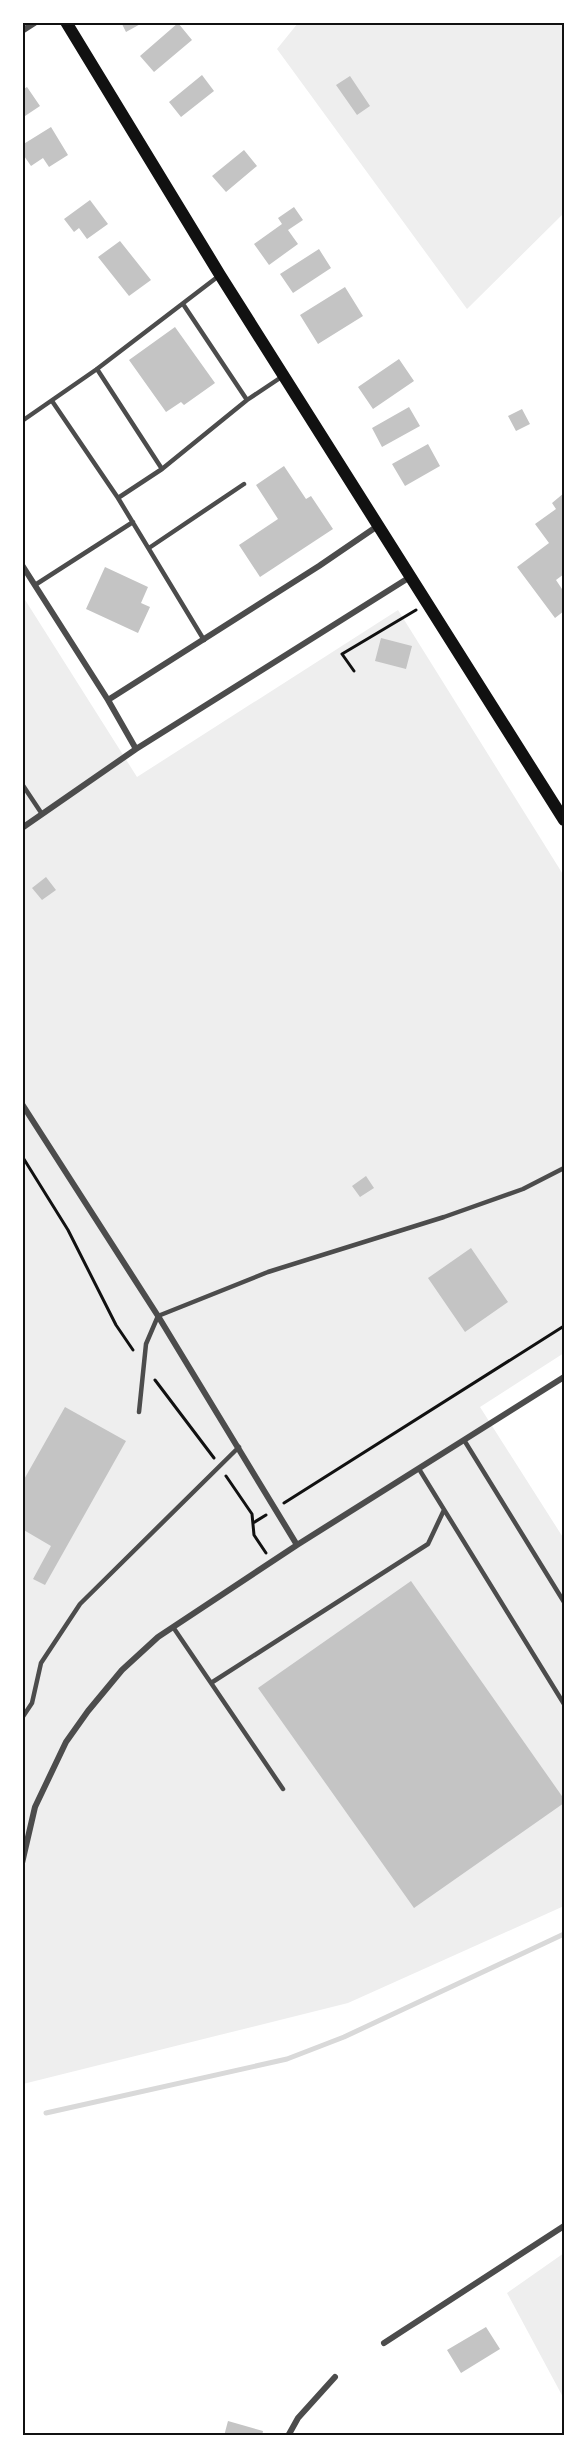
<svg xmlns="http://www.w3.org/2000/svg" width="587" height="2458" viewBox="0 0 587 2458" font-family="'Varela Round',sans-serif">
	<style>
		.green { fill: #eee }
		.lines { fill: none; stroke-linecap: round; stroke-linejoin: round }
		.stream { stroke: #d9d9d9; stroke-width: 5 }
		.building { fill: #c4c4c4 }
		.path { stroke: #111; stroke-width: 3 }
		.service { stroke: #4c4c4c; stroke-width: 4.5 }
		.minor { stroke: #4c4c4c; stroke-width: 6 }
		.secondary { stroke: #111; stroke-width: 12 }
		.neatline { fill: none; stroke: #111; stroke-width: 2 }
	</style>
	<rect width="100%" height="100%" fill="#fff"/>
	<path class="green" d="M298,23H564V213L467,309L277,49Z
		M22,595L137,777L398,610L564,876V1353L480,1407L564,1539V1906L348,2003L23,2084Z
		M564,2253V2399L507,2293Z"/>
	<g class="lines">
		<path class="stream" d="M46,2113L287,2059L344,2037L564,1934"/>
	</g>
	<path class="building" d="M121,22H144L126,32Z
		M178,23L192,40L154,72L140,56Z
		M202,75L214,91L181,117L169,102Z
		M350,76L370,106L357,115L336,85Z
		M27,87L40,106L22,118V90Z
		M51,127L68,155L49,167L43,158L31,166L22,153V145Z
		M244,150L257,166L226,192L212,176Z
		M90,200L108,224L87,239L79,228L74,232L64,219Z
		M294,207L303,220L288,230L298,244L269,265L254,244L282,224L278,218Z
		M120,241L151,280L129,296L98,257Z
		M319,249L331,268L293,293L280,274Z
		M345,287L363,316L318,344L300,315Z
		M175,327L215,383L184,405L181,402L166,412L129,360Z
		M399,359L414,381L373,409L358,387Z
		M409,407L420,426L382,447L372,428Z
		M522,409L530,424L516,431L508,416Z
		M428,444L440,466L405,486L392,464Z
		M284,466L306,499L311,496L333,529L260,577L239,545L278,519L256,485Z
		M564,493V540L563,541L564,544V574L556,580L564,592V611L555,618L517,567L549,543L535,524L556,509L552,503Z
		M105,567L148,587L141,603L150,607L138,633L86,609Z
		M381,638L412,646L406,669L375,661Z
		M46,877L56,890L42,900L32,888Z
		M366,1176L374,1188L360,1197L352,1186Z
		M471,1248L508,1302L465,1332L428,1278Z
		M65,1407L126,1441L45,1585L33,1579L51,1546L22,1529V1483Z
		M411,1581L564,1799V1803L414,1908L258,1688Z
		M486,2327L500,2349L461,2373L447,2350Z
		M228,2421L263,2431L262,2436H224Z"/>
	<g class="lines">
		<path class="path" d="M354,671L342,654L416,610
			M22,1156L68,1230L116,1325L133,1350
			M155,1380L214,1458
			M226,1476L252,1514L254,1535L266,1553
			M284,1503L564,1326
			M253,1523L266,1515"/>
		<path class="service" d="M183,304L247,400
			M97,369L162,469L247,400L283,376
			M52,401L118,498L162,469
			M22,421L97,369L220,275
			M118,498L204,640
			M149,548L244,484
			M35,585L133,522
			M22,784L42,814
			M139,1412L146,1344L158,1316L268,1272L444,1217L523,1189L564,1168
			M464,1440L564,1602
			M419,1469L564,1704
			M173,1627L283,1789
			M211,1683L428,1544L444,1510
			M22,1718L32,1703L41,1663L80,1604L239,1447"/>
		<path class="minor" d="M22,31L36,22
			M22,565L108,700L136,749
			M108,700L319,566L379,525
			M22,828L136,749L410,577
			M22,1104L158,1316L297,1545
			M22,1863L35,1807L66,1742L88,1711L122,1670L158,1637L297,1545L564,1377
			M384,2343L564,2226
			M288,2436L298,2418L335,2377"/>
		<path class="secondary" d="M66,22L220,275L564,820"/>
	</g>
	<rect width="587" height="2458" fill="none" stroke="#ffffff" stroke-width="48"/>
	<rect x="24" y="24" width="539" height="2410" class="neatline"/>
</svg>
